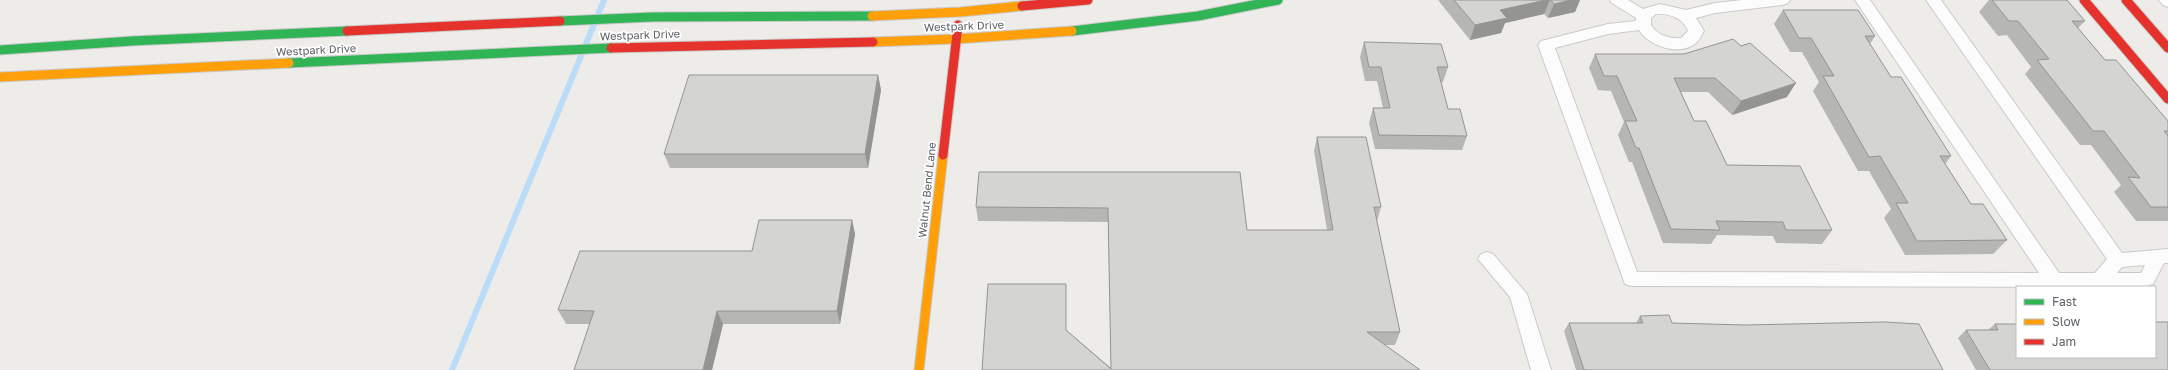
<svg xmlns="http://www.w3.org/2000/svg" width="2168" height="370" viewBox="0 0 2168 370" font-family="'Golos Text',sans-serif">
	<style>
		.lines { fill: none; stroke-linecap: round; stroke-linejoin: round }
		.stream { stroke: #bbdcf8; stroke-width: 6 }
		.street-casing { stroke: #cacaca; stroke-width: 2 }
		.fast-casing { stroke: #c9c9c8; stroke-width: 11 }
		.slow-casing { stroke: #c9c9c8; stroke-width: 11 }
		.jam-casing { stroke: #c9c9c8; stroke-width: 11 }
		.street { fill: #fcfcfc; fill-rule: evenodd }
		.fast { stroke: #30b455; stroke-width: 9 }
		.slow { stroke: #ff9f0a; stroke-width: 9 }
		.jam { stroke: #e5322d; stroke-width: 9 }
		.wall { fill: #b6b6b5 }
		.shaded-wall { fill: #949493 }
		.building { fill: #d4d4d2; stroke: #949493 }
		.labels { text-anchor: middle; stroke-width: 3.5; stroke-linejoin: round; paint-order: stroke }
		.street-label { font-size: 11px; fill: #5c6066; stroke: #fff }
	</style>
	<rect width="100%" height="100%" fill="#edece8"/>
	<g class="lines">
		<path class="stream" d="M452,370L604,0"/>
		<defs>
			<path id="street" d="M1610,0H1628L1643,9L1660,4L1686,10L1715,3L1742,0H1790L1788,3L1783,5L1715,13L1696,18L1704,31C1702,34 1700,39 1697,42C1682,57 1649,47 1639,30L1608,34L1555,48L1637,272L2039,273L1855,0H1870L2059,273H2095L2107,259L1926,0H1941L2122,253L2168,249V263H2164L2153,284L2143,287L1631,286L1625,284L1538,45L1541,41L1608,24L1636,21V18L1612,3ZM1656,14C1669,13 1684,18 1688,31L1681,38C1669,39 1657,35 1651,25V18ZM2145,265L2141,273H2117L2122,267Z
				M2159,0H2168V7L2163,5Z
				M1487,252L1493,254L1527,294L1551,370H1531L1510,297L1478,259L1481,254Z"/>
			<path id="fast" d="M560,21L653,17L872,16
				M1072,31L1198,16L1278,0
				M0,50L132,41L347,31
				M289,63L611,48"/>
			<path id="slow" d="M872,16L960,12L1022,6
				M873,42L956,39L1072,31
				M0,77L289,63
				M919,370L943,155"/>
			<path id="jam" d="M2084,0L2168,99
				M2126,0L2168,48
				M1022,6L1088,0
				M347,31L560,21
				M611,48L873,42
				M943,155L958,25"/>
		</defs>
		<use href="#street" class="street-casing"/>
		<use href="#fast" class="fast-casing"/>
		<use href="#slow" class="slow-casing"/>
		<use href="#jam" class="jam-casing"/>
		<use href="#street" class="street"/>
		<use href="#fast" class="fast"/>
		<use href="#slow" class="slow"/>
		<use href="#jam" class="jam"/>
	</g>
	<path class="wall" d="M1438,0H1580L1575,12L1548,18L1544,14L1505,23L1501,33L1470,40Z
		M1989,0H2067L2085,21L2078,28L2105,60L2168,121V221H2136L2114,192L2121,185L2091,145H2080L2025,74L2031,67L2007,35L1998,36L1979,12Z
		M1783,10L1875,36L1870,44L1891,77L1951,156L1945,164L1971,204L2007,240L1993,254L1905,255L1884,218L1891,209L1869,171H1858L1813,91L1819,82L1802,52H1790L1774,24Z
		M1364,42L1448,67L1443,82H1441L1448,109L1467,136L1462,150L1375,149L1369,123L1373,108H1383L1377,81H1365L1360,57Z
		M1595,54H1684L1787,97L1732,115L1708,92H1681L1694,121L1727,165L1832,230L1822,244L1776,243L1773,236L1717,235L1711,244L1663,243L1632,162H1629L1618,135L1624,122L1611,91L1598,90L1589,68Z
		M878,75L881,90L868,168H670L664,154Z
		M1317,137L1381,207L1377,221H1376L1400,332L1395,345H1385L1420,370H982L1066,284V330L1111,368L1108,222L978,221L976,207L1240,172L1247,230H1327L1314,151Z
		M852,220L855,234L840,324H723L712,370H574L590,324H566L558,310Z
		M1640,316L1672,323L1943,370H1576L1564,331L1569,323H1636Z
		M1995,324L2017,357L2168,370H1976L1958,338L1966,330H1988Z"/>
	<path class="shaded-wall" d="M1546,0H1550L1544,14L1505,23L1501,33L1470,40L1475,25L1500,10Z
		M1571,0H1580L1575,12L1548,18L1554,4Z
		M878,75L881,90L868,168L865,154Z
		M1796,83L1787,97L1732,115L1741,101Z
		M852,220L855,234L840,324L837,311Z
		M717,311L723,324L712,370H703Z"/>
	<path class="building" d="M1454,0H1546L1500,10L1507,18L1475,25Z
		M1551,0H1571L1554,4Z
		M1992,0H2067L2085,21H2072L2105,60H2116L2168,121V131H2164L2168,136V207H2151L2128,177L2140,178L2104,131H2093L2037,60L2049,59L2018,21H2009Z
		M1783,10H1858L1875,36H1865L1891,77H1901L1951,156H1940L1971,204H1983L2007,240L1917,241L1896,203H1908L1880,156L1869,157L1823,76H1834L1811,38H1799Z
		M1733,39L1741,46L1750,43L1796,83L1741,101L1715,78H1674L1694,121H1706L1727,165L1800,166L1832,230H1786L1783,222L1716,221L1720,230L1671,229L1639,148H1636L1625,121H1637L1617,76H1604L1595,54H1684Z
		M1364,42L1441,44L1448,67H1437L1448,109H1460L1467,136L1379,135L1373,108H1390L1381,67H1369Z
		M689,75H878L865,154H664Z
		M1317,137H1366L1381,207H1374L1400,332H1367L1420,370H982L988,284H1066V330L1111,369L1108,208L976,207L979,172H1240L1247,230H1333Z
		M759,220H852L837,311H717L703,370H574L594,311L558,310L580,251H752Z
		M1669,315L1672,323L1745,325L1885,322L1919,324L1943,370H1584L1569,323H1643L1640,316Z
		M2155,322H2168V370H1990L1966,330H1998L1995,324H2017V357H2155Z"/>
	<g class="labels">
		<g class="street-label">
			<text transform="translate(964 26) rotate(-2)" y="4">Westpark Drive</text>
			<text transform="translate(640 35) rotate(-2)" y="4">Westpark Drive</text>
			<text transform="translate(316 50) rotate(-3)" y="4">Westpark Drive</text>
			<text transform="translate(927 190) rotate(-84)" y="4">Walnut Bend Lane</text>
		</g>
	</g>
	<rect x="2016" y="286" width="140" height="72" fill="#ffffff" stroke="#bebfc2"/>
	<rect x="2024" y="299" width="20" height="6" fill="#30b455" stroke="#bebfc2"/>
	<text x="2052" y="306" font-size="12" fill="#5c6066">Fast</text>
	<rect x="2024" y="319" width="20" height="6" fill="#ff9f0a" stroke="#bebfc2"/>
	<text x="2052" y="326" font-size="12" fill="#5c6066">Slow</text>
	<rect x="2024" y="339" width="20" height="6" fill="#e5322d" stroke="#bebfc2"/>
	<text x="2052" y="346" font-size="12" fill="#5c6066">Jam</text>
</svg>
